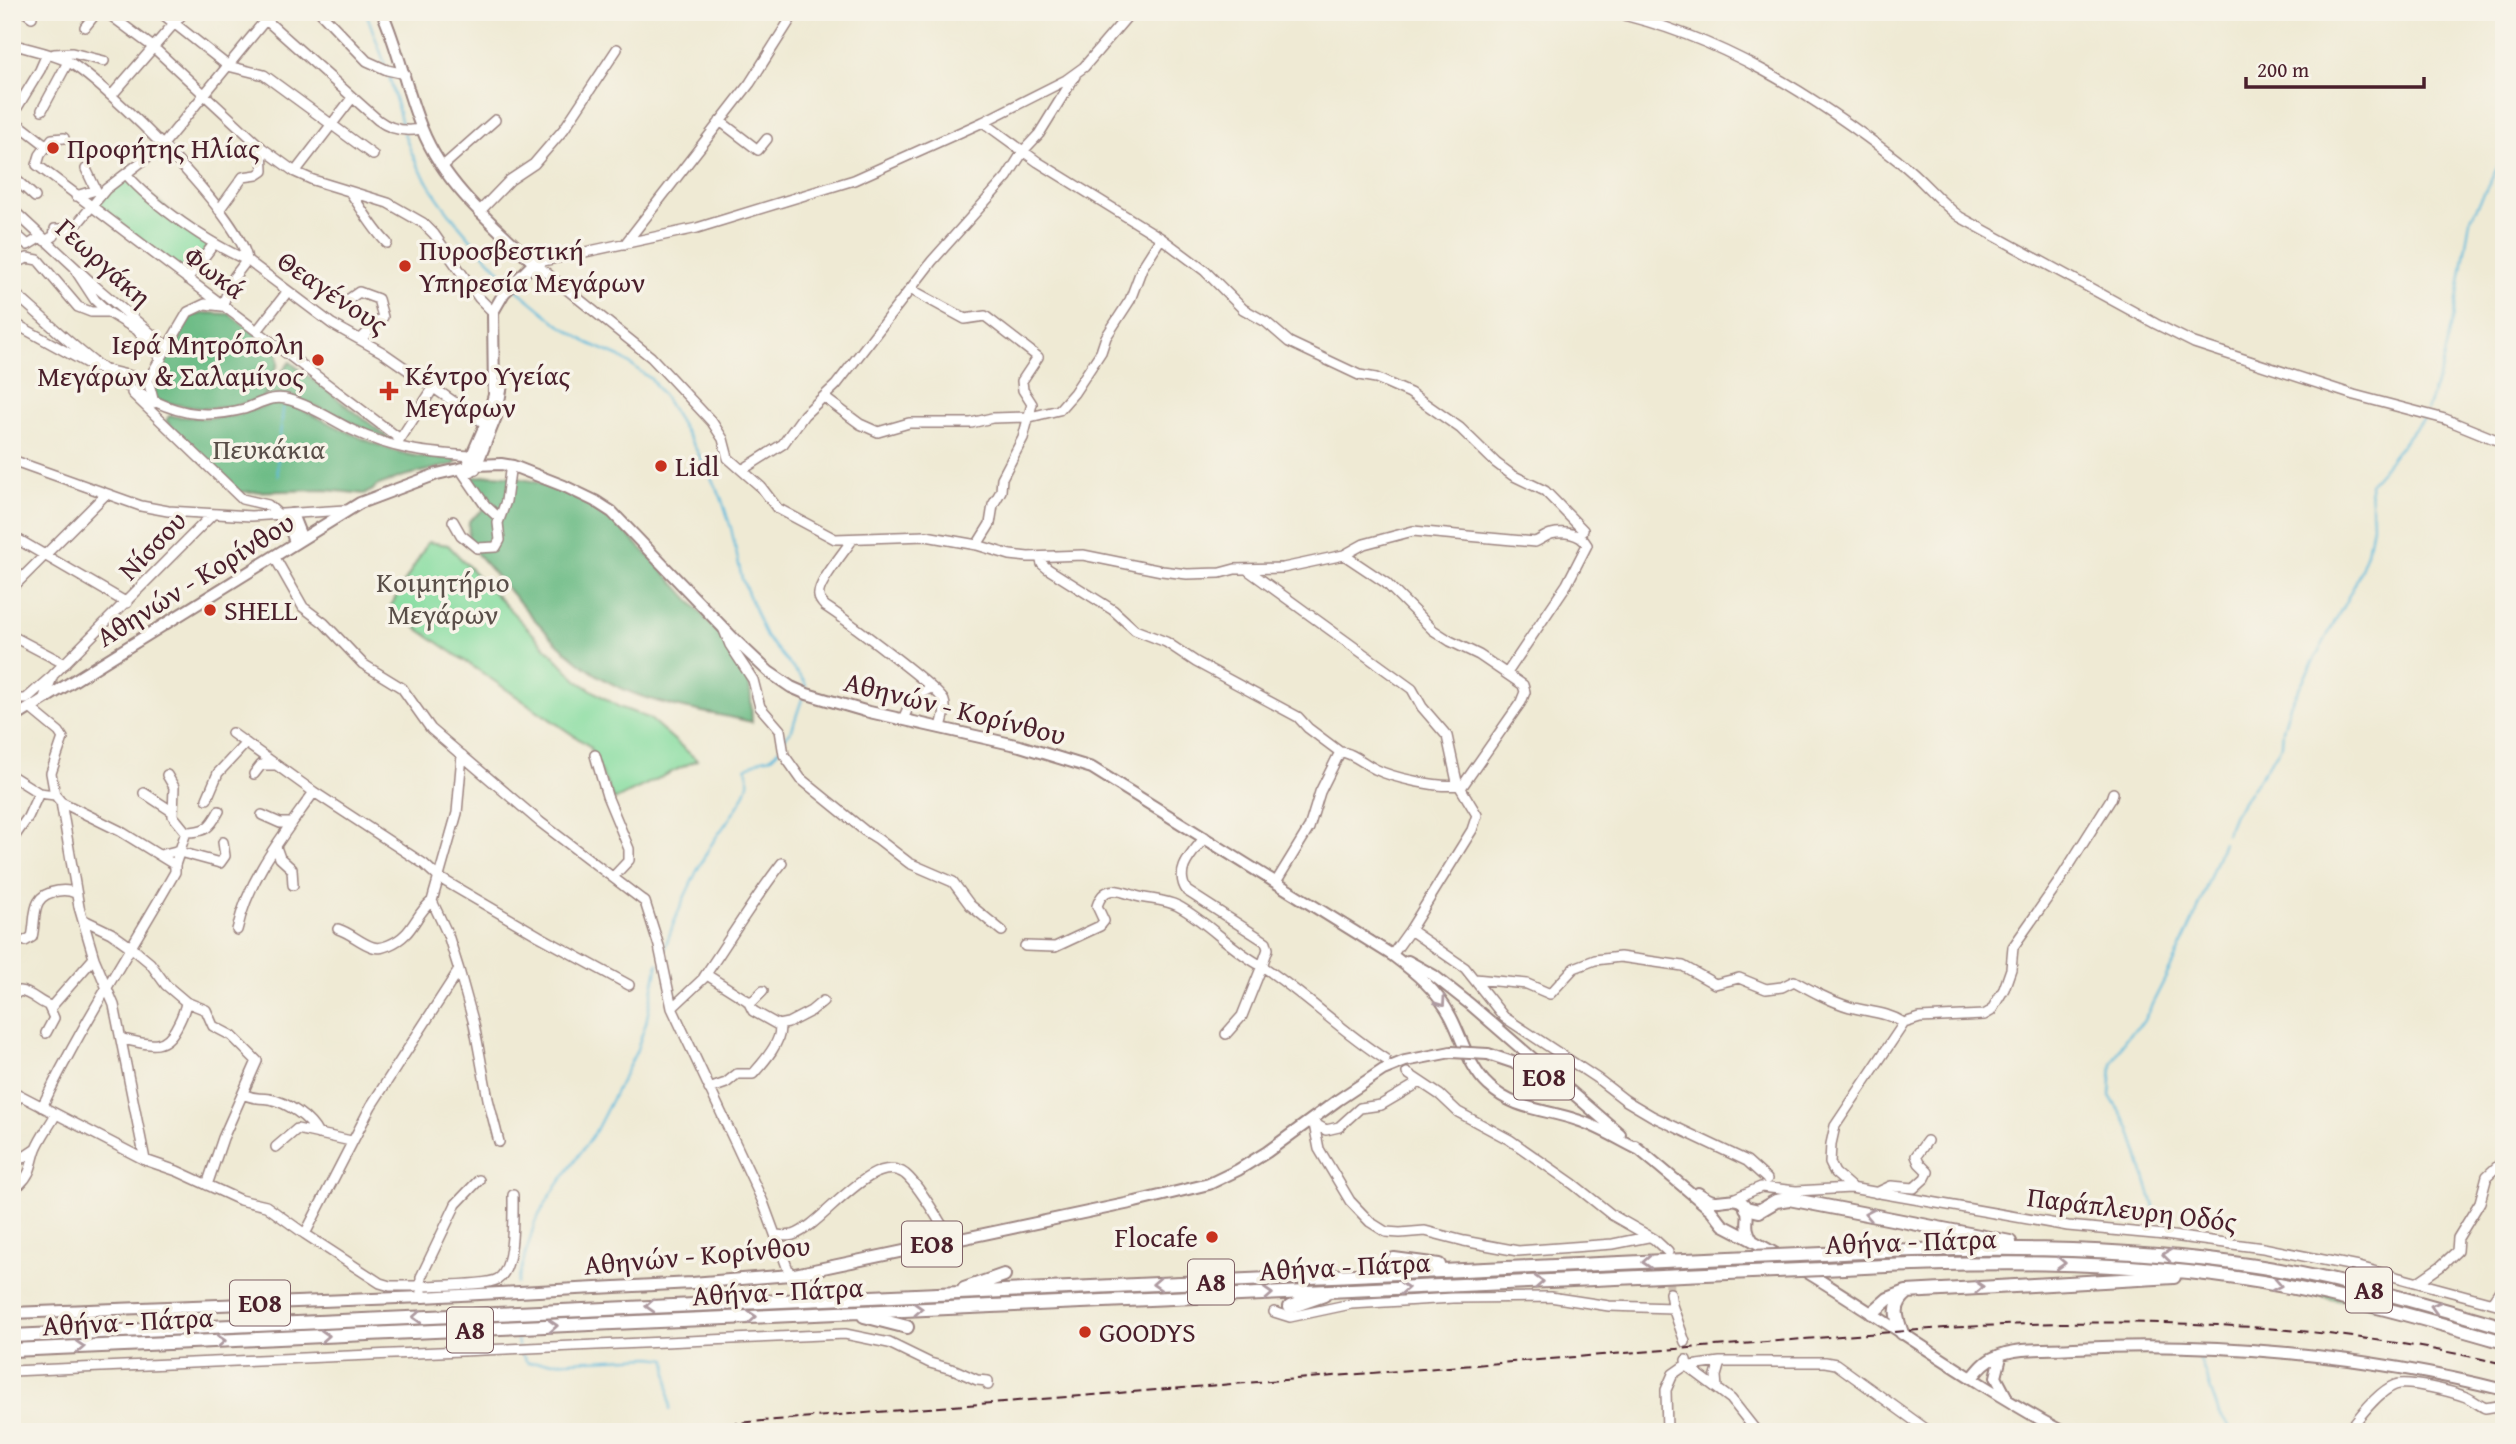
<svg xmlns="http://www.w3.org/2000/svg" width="2516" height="1444" viewBox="0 0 2516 1444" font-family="'Gentium Book Plus',serif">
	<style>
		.green { fill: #87dda0; stroke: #687e66; stroke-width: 2 }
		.forest { fill: #6dbc86; stroke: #5c6e58; stroke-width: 2 }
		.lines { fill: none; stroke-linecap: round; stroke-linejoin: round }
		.stream { stroke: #5fbadd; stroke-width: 2 }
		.minor-tunnel { stroke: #cec1b2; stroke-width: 9; stroke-dasharray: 9 4.5; stroke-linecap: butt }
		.minor-casing { stroke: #9c8480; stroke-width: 12 }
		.major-casing { stroke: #9c8480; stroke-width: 14 }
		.highway-casing { stroke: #9c8480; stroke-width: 16 }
		.minor { stroke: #fff; stroke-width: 9 }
		.major { stroke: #fff; stroke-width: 10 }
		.highway { stroke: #fff; stroke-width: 12 }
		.rail { stroke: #4a1f2b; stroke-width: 2; stroke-dasharray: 10 5; stroke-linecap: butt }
		.major-bridge-casing { stroke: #9c8480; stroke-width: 14; stroke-linecap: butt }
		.highway-bridge-casing { stroke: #9c8480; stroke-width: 16; stroke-linecap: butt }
		.major-bridge { stroke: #fff; stroke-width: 10 }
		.highway-bridge { stroke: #fff; stroke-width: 12 }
		.oneway { stroke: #ae9aa0 }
		.poi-dot { fill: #c8321e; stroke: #f7f3e8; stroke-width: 2.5 }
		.labels { text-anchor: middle; stroke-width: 7; stroke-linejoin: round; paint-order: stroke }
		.shield { fill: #f7f3e8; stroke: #7e5f64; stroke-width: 2 }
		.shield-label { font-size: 26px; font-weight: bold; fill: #4a1f2b }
		.poi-label { font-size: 28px; fill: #4a1f2b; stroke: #f7f3e8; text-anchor: start }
		.street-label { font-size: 28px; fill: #4a1f2b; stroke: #f7f3e8 }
		.park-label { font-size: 28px; fill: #594e48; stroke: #f7f3e8 }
	</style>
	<rect width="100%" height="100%" fill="#f7f3e8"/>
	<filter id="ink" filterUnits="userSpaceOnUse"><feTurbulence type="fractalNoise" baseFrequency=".0143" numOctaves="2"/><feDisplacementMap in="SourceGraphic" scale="14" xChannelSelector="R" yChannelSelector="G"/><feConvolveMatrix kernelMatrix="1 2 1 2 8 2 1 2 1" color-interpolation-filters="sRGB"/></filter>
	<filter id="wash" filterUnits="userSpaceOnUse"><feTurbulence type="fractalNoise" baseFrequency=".00686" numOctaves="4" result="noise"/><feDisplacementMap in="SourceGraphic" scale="28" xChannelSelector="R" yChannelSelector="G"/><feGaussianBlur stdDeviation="1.57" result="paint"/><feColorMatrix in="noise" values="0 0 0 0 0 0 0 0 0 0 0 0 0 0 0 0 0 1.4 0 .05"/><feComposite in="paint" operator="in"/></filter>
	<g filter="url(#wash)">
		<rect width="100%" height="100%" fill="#efead4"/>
		<path class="green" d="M125,175L210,243L187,274L95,205Z
			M428,542L448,545L579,682L619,707L649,718L697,760L614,800L589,746L389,609Z
			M1970,1254C2069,1255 2163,1258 2261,1273C2344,1286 2424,1310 2504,1333V1336L2187,1266L2113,1259L2055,1257H1970L1856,1261L12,1345V1341Z"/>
		<path class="forest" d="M207,313L229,314L278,351V364L263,398C221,412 198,411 156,400L151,380L189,316Z
			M290,362L394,442L293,396L280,394L266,396L275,380Z
			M279,402L280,405L289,404C328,421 364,443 406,454C422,458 439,458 456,459V464L404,476L376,486L373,490L365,494L326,490L238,492L166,421L169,416L205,418L232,416Z
			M491,475C525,476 568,490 597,508C624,525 741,651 748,679C752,693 751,708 752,722C709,712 663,707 623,689C563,663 521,602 478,555L468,541L469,521L484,509L467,478Z"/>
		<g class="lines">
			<path class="stream" d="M366,12L385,64
				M389,76L403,128
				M404,133C422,189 469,238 508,280
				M516,289L557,323L588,343L620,357L651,379L665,398L697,451L721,497L731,528L742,579L766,637L804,681L806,686
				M2427,410L2441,369L2456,306L2470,220L2504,155
				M278,476C275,453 282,430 283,408
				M785,738L792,729L802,699
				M2226,834L2234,814L2282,745L2283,729L2290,705L2355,584L2367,553L2372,525L2370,483C2390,463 2404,438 2424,418
				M664,950C676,915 690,882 708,850C720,828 741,809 748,784C749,779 748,774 746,768L762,759L772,757L779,749
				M2156,1213L2130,1128L2110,1096L2112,1064L2125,1039L2143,1022L2175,959L2196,914L2223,842
				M517,1284L535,1222L550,1196L595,1132L636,1052L646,1023L658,963
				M516,1298V1302
				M517,1338L518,1346
				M519,1351L528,1363L651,1357L667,1359L670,1410
				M2199,1356L2218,1411L2232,1432"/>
		</g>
	</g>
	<g filter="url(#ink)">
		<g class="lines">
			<path class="minor-tunnel" d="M1669,1256L1670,1293"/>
			<defs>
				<path id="minor" d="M25,12L32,17
					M106,12L153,47L262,148L295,172L313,180L388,203L423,223L434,234L479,298L493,312
					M160,12L228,66L264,75L373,155
					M257,12L378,120C391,130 405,132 421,129
					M320,12L367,61L387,70L405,74
					M1610,12C1719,35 1814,95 1901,163C1922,179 1938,201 1960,217L2156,324L2194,343L2354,395L2445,419L2504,443
					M85,27L97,12
					M12,44C31,50 51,53 69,62C107,85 243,218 247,260L332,324L382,352L490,427
					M54,54L72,53L104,61
					M112,95L184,12
					M42,110L68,62
					M12,116L40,70L47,54
					M12,119L47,146
					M720,121L758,150L767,139
					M983,122L1038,162L1161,238L1205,271L1243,309L1266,322L1289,342L1359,375L1376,378L1410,393L1460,428L1496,463L1512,475L1545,491L1583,530L1579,536
					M64,138L52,139L40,155L37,165L400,439
					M443,166L495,120
					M295,172L352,98
					M126,174C153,205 209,244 247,260L234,277L222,306L205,304L188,312L148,380L154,403
					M12,176L35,197
					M350,192C362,209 372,228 387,243
					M76,196L96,190L86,169
					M12,209L95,286L167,347
					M219,210L243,177L257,175L263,171L262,148
					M479,212L510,180L534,164L564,129L617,49
					M12,231L28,245L41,237
					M45,241L54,236L55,229H73L106,189L162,146L272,12
					M625,244L750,83L795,12
					M12,257L21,261L27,258L38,260L78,307L91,312H108
					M534,263L651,357L712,422L723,439L728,458L761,487L777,508L835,539L926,536L977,545L1010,555L1028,557L1083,555L1162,571L1187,574L1220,573L1235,569L1283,568L1344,555L1364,544L1413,531L1535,542C1540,540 1545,536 1551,534C1563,531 1581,533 1587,545L1567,584L1507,673
					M534,263L697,228L854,180L983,122L1066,80L1084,67L1131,12
					M76,271L95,300L108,312L137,330L161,359
					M187,279L214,244
					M912,290L965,319L985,316L1038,357L1022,381L1023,390L1032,404L1023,438L1002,478L1001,491L993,505L990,524L977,545
					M12,291C63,334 138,415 207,414C219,414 232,412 244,409C259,404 273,394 290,400C312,406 332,420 352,430C394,450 426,453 472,456
					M342,304L359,292L378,299L383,317L361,339
					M12,322L94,367L148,380
					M257,331L288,291
					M132,393L242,499L268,505L279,515
					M825,398L860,424L878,432L909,423H971L992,418L1030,417L1059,410L1074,393L1101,352L1106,337L1130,300L1142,268L1161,238
					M397,444L434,387
					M12,460L141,506L168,511L251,516L345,510
					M742,470L783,444L804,415L836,385L932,261L1007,177L1024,150L1039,134L1075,76
					M463,473L485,505L499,518
					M453,521L461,535L477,548L496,547L500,540L498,523L506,501L510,471
					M12,536L127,603
					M852,540C845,551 816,585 819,596C819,600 823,604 825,606C842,617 940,689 944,701C947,709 943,719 941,727
					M1344,555L1386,583L1433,630L1450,641L1479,655L1523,685L1525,692L1521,702L1461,788
					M274,556L303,607L324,623L363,664L402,688L431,729L540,822L645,902L659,946L672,1008L763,1202L790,1275
					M1040,557L1042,564L1048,569L1113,610L1135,630L1166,642L1196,662L1298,717L1308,728L1340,752
					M1249,571L1412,689L1422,707L1447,736L1457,782L1477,815L1472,830L1410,930L1392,955
					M12,588L106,494
					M724,630L730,645L753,680L760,707L780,730L784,755L801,779L865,831L878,839L909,863L953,882L970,905L1002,931
					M12,636L65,664
					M12,699H26L51,677
					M43,700L53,675L212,515
					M30,708L59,732L63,738L51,773L55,795
					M903,719L913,697L931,688
					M232,733L314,792L424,864L438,877L539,936L629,985
					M595,755L607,796L629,849V860L613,877
					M254,774L261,765H275
					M167,775L174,787L173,816L186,832L175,865
					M12,776L39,793L55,795L61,802L79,907L94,958L114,1005L145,1160L177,1171L240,1200L266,1206L305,1234L380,1283L390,1286H421L423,1297
					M144,793L173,812
					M207,799L218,773L246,743
					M262,815L280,823H292
					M186,832C205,832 210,828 219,811
					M1205,837C1193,853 1173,870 1187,891L1266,942L1268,949L1262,966C1305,994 1341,1031 1385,1059
					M12,840L28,817L39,793
					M276,847L280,858L292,869L293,885
					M160,855L176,851L220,863L225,856L223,842
					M1276,882L1309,828L1320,792L1340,752C1352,752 1364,764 1375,769C1393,778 1439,788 1458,785
					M84,920L111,933L132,948L150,963L166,985L186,1002C185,1011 181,1019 176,1028C163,1053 145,1043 122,1039
					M338,929C351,933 360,943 373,947C379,949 384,947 389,945C414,935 414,915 432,901
					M237,930C249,876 283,836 314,792
					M1410,930L1465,968L1504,1017L1598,1079L1625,1100L1652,1116L1747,1161L1767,1179
					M25,941L32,937C37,917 29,895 58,891C65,890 69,890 75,893
					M1025,946L1055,947L1100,926L1104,921L1097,906C1104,884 1118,890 1136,896C1150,900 1164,899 1178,906C1208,922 1231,950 1262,966L1242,1016L1226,1034
					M459,970L474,1024L488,1099L499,1142
					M704,977C730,939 754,899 782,863
					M1475,979L1527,984L1550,994L1574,968L1595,960L1620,957L1683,966L1715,984L1739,978L1766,989L1782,987L1794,981C1812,991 1830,1001 1850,1007C1869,1012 1887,1012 1904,1023
					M12,997L19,991C33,992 40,1005 52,1006L94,958
					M748,1001L753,1011L778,1025L788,1023L811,1011L823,1001
					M186,1002L206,1010L213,1026L232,1036L257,1061L223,1138L207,1185
					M672,1008L707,975L748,1001H753L763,991
					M46,1033L54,1018L49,1007
					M1407,1073L1440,1095L1458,1112L1510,1140L1573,1184L1612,1215L1654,1239L1668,1252
					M709,1089L726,1083L737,1074H753C763,1063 784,1040 779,1025
					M12,1091L145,1160
					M243,1094C256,1100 257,1097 269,1099C287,1102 310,1118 318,1134
					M12,1107L20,1095
					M42,1107C81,1025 131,950 175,872V865L120,831L61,802
					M1313,1119L1319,1149L1350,1201L1370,1222L1386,1232L1400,1233L1425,1231L1464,1241L1518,1251L1613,1244L1648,1237
					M1315,1124L1326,1130L1339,1127L1360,1108L1381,1105L1420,1082
					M276,1147L297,1129L351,1141
					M12,1165L36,1149
					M12,1180L20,1184C32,1173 31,1163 36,1149C41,1137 50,1125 56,1114
					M479,1180L456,1204L421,1277V1286C437,1285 486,1286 498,1279C515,1269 513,1214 513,1195
					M1851,1187L1835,1173L1830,1163L1831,1144L1835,1126L1904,1023L1920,1018L1984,1015L1991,1011L2004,989L2011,969L2013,947L2058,883L2111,799L2113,793
					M1876,1193L1891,1186L1914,1188L1925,1178L1928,1172L1919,1163L1916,1156L1927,1141
					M1733,1199L1761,1187L1796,1191L1851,1188L2068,1226L2165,1235L2263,1248L2359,1267L2504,1306
					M305,1234L371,1106L459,970L448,935L432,901L457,813L462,755
					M777,1235C782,1236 788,1236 793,1235C823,1226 872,1150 905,1174C920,1186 940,1223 951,1240
					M2418,1282L2441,1266L2457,1251L2458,1238L2480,1202L2487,1176L2504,1160
					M1670,1293L1672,1305L1685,1342
					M2492,1302L2504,1284
					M1274,1312L1290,1317L1351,1304L1453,1298L1550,1297L1609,1306L1673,1308
					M1686,1360L1687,1366L1731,1399L1757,1432
					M12,1371L845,1334L889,1343L930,1363L955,1370L977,1380L988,1381V1385
					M1717,1388L1716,1376L1720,1362
					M1667,1432L1666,1390L1673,1374L1683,1367L1720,1362H1825L1836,1364L1930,1432
					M2348,1432C2358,1418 2379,1391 2395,1385C2408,1380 2453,1392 2466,1397C2473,1400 2479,1405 2485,1408L2504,1405"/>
				<path id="major" d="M382,12C399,50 406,91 422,129C444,184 492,224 534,263L504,293L493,312L494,395L485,425L469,462L471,471
					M475,469L496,417L502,385
					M292,514L302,539
					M279,515L290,528L295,542
					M12,719L360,503L437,474L476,465L501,464L513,466L564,486L595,501L612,512L734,639L769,672L791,687L807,694L865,711L1020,746L1092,768L1392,955C1416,973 1437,990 1451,1017C1463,1040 1469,1068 1489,1086C1514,1110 1546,1109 1577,1120C1600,1127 1619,1140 1640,1150
					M1408,961L1433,975L1471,1005L1620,1134
					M1488,1054L1524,1066L1549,1080
					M1635,1146L1711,1210L1723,1225C1841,1285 1946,1369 2063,1432
					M1698,1193C1703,1196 1708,1200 1714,1201C1725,1202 1739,1194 1746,1207C1751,1219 1742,1225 1753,1241
					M12,1313L423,1297L692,1283L790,1275L1135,1202L1209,1184L1238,1170L1267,1152L1338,1100L1383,1070L1405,1061L1451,1052
					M2000,1361L1996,1377L2006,1396
					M1972,1378C1978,1370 1985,1361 1995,1357C2018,1346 2050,1350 2074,1348C2217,1341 2365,1355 2504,1390"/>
				<path id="highway" d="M1746,1208L1759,1211L1776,1201L1789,1199L2010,1242
					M1823,1254C1970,1246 2116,1245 2262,1267C2344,1280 2424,1304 2504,1327
					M1394,1259L1439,1265
					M1823,1269C1970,1261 2117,1258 2262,1282C2344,1296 2424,1319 2504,1342
					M964,1289L1004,1275
					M1290,1307L1324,1295
					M1872,1313L1888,1299L1906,1292L2174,1277
					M864,1316L907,1327
					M1902,1333C1896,1317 1892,1305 1907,1293
					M12,1336L1751,1257
					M12,1350L1751,1272"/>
			</defs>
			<use href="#minor" class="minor-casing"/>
			<use href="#major" class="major-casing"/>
			<use href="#highway" class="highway-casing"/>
			<use href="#minor" class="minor"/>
			<use href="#major" class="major"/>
			<use href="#highway" class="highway"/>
			<path class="rail" d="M623,1432L1931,1329C2123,1316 2316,1320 2504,1364"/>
			<defs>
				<path id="major-bridge" d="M1451,1052L1488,1054"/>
				<path id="highway-bridge" d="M1751,1257L1823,1254
					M1751,1272L1823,1269"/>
			</defs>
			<use href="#major-bridge" class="major-bridge-casing"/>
			<use href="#highway-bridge" class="highway-bridge-casing"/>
			<use href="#major-bridge" class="major-bridge"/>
			<use href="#highway-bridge" class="highway-bridge"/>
		</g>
		<defs><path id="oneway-chevron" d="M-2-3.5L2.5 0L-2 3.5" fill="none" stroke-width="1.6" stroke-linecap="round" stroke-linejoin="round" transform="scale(1.75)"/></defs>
		<g class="oneway">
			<use href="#oneway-chevron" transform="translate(1441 1002) rotate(55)"/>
			<use href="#oneway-chevron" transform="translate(1869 1214) rotate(-169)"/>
			<use href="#oneway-chevron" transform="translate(2167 1255) rotate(-174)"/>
			<use href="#oneway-chevron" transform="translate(1647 1262) rotate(177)"/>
			<use href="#oneway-chevron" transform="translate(2061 1263) rotate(2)"/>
			<use href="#oneway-chevron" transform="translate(1539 1282) rotate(-3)"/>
			<use href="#oneway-chevron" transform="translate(1157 1284) rotate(177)"/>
			<use href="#oneway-chevron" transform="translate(2277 1285) rotate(11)"/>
			<use href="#oneway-chevron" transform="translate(1979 1287) rotate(-3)"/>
			<use href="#oneway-chevron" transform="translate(1404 1288) rotate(-3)"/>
			<use href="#oneway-chevron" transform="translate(1268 1294) rotate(-3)"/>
			<use href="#oneway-chevron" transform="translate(650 1306) rotate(177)"/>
			<use href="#oneway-chevron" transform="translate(2435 1307) rotate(-164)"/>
			<use href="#oneway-chevron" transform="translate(918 1309) rotate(-3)"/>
			<use href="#oneway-chevron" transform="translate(417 1317) rotate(177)"/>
			<use href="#oneway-chevron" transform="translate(752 1317) rotate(-3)"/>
			<use href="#oneway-chevron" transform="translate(553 1326) rotate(-3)"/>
			<use href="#oneway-chevron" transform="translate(325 1336) rotate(-3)"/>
			<use href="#oneway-chevron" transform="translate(221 1341) rotate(-3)"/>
			<use href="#oneway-chevron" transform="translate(80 1347) rotate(-3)"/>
		</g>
	</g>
	<g class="poi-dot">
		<circle cx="53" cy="148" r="7"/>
		<circle cx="405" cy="266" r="7"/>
		<circle cx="318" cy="360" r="7"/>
		<path d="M385.5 380.5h7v7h7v7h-7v7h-7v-7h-7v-7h7z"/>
		<circle cx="661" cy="466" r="7"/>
		<circle cx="210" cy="610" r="7"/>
		<circle cx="1212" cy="1237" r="7"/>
		<circle cx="1085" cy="1332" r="7"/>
	</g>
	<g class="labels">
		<g class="shield">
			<rect x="1514" y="1054.5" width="60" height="45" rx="5"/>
			<rect x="902" y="1221.5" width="60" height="45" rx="5"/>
			<rect x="1188" y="1259.5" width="46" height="45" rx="5"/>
			<rect x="2346" y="1267.5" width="46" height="45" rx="5"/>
			<rect x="230" y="1280.5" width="60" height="45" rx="5"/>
			<rect x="447" y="1307.5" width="46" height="45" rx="5"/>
		</g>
		<g class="shield-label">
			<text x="1544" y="1086">ΕΟ8</text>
			<text x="932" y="1253">ΕΟ8</text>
			<text x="1211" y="1291">Α8</text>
			<text x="2369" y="1299">Α8</text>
			<text x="260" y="1312">ΕΟ8</text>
			<text x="470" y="1339">Α8</text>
		</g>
		<g class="poi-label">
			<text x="67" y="158">Προφήτης Ηλίας</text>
			<text x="419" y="260">Πυροσβεστική<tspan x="419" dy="32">Υπηρεσία Μεγάρων</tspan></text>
			<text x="304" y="354" text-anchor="end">Ιερά Μητρόπολη<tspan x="304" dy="32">Μεγάρων &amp; Σαλαμίνος</tspan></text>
			<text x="405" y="385">Κέντρο Υγείας<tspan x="405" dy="32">Μεγάρων</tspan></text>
			<text x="675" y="476">Lidl</text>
			<text x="224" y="620">SHELL</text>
			<text x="1198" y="1247" text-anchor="end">Flocafe</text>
			<text x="1099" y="1342">GOODYS</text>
		</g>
		<g class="street-label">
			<text transform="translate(104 262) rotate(42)" y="10">Γεωργάκη</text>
			<text transform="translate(215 272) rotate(37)" y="10">Φωκά</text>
			<text transform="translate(333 292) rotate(34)" y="10">Θεαγένους</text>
			<text transform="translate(152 545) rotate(-46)" y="10">Νίσσου</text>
			<text transform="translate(195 579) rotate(-32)" y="10">Αθηνών - Κορίνθου</text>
			<text transform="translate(955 708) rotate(14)" y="10">Αθηνών - Κορίνθου</text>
			<text transform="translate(2132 1209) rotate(7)" y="10">Παράπλευρη Οδός</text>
			<text transform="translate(1911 1241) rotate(-2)" y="10">Αθήνα - Πάτρα</text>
			<text transform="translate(697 1255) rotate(-5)" y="10">Αθηνών - Κορίνθου</text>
			<text transform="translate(1345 1266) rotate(-3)" y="10">Αθήνα - Πάτρα</text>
			<text transform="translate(778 1291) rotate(-3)" y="10">Αθήνα - Πάτρα</text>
			<text transform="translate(128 1321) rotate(-3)" y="10">Αθήνα - Πάτρα</text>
		</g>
		<g class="park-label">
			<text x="269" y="459">Πευκάκια</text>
			<text x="443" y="592">Κοιμητήριο<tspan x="443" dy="32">Μεγάρων</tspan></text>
		</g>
	</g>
	<rect width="2516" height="1444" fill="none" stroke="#f7f3e8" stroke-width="42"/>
	<path d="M2246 77v10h178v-10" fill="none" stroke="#4a1f2b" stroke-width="3.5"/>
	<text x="2257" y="77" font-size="21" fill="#4a1f2b" stroke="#f7f3e8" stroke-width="5" paint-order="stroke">200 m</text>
</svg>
